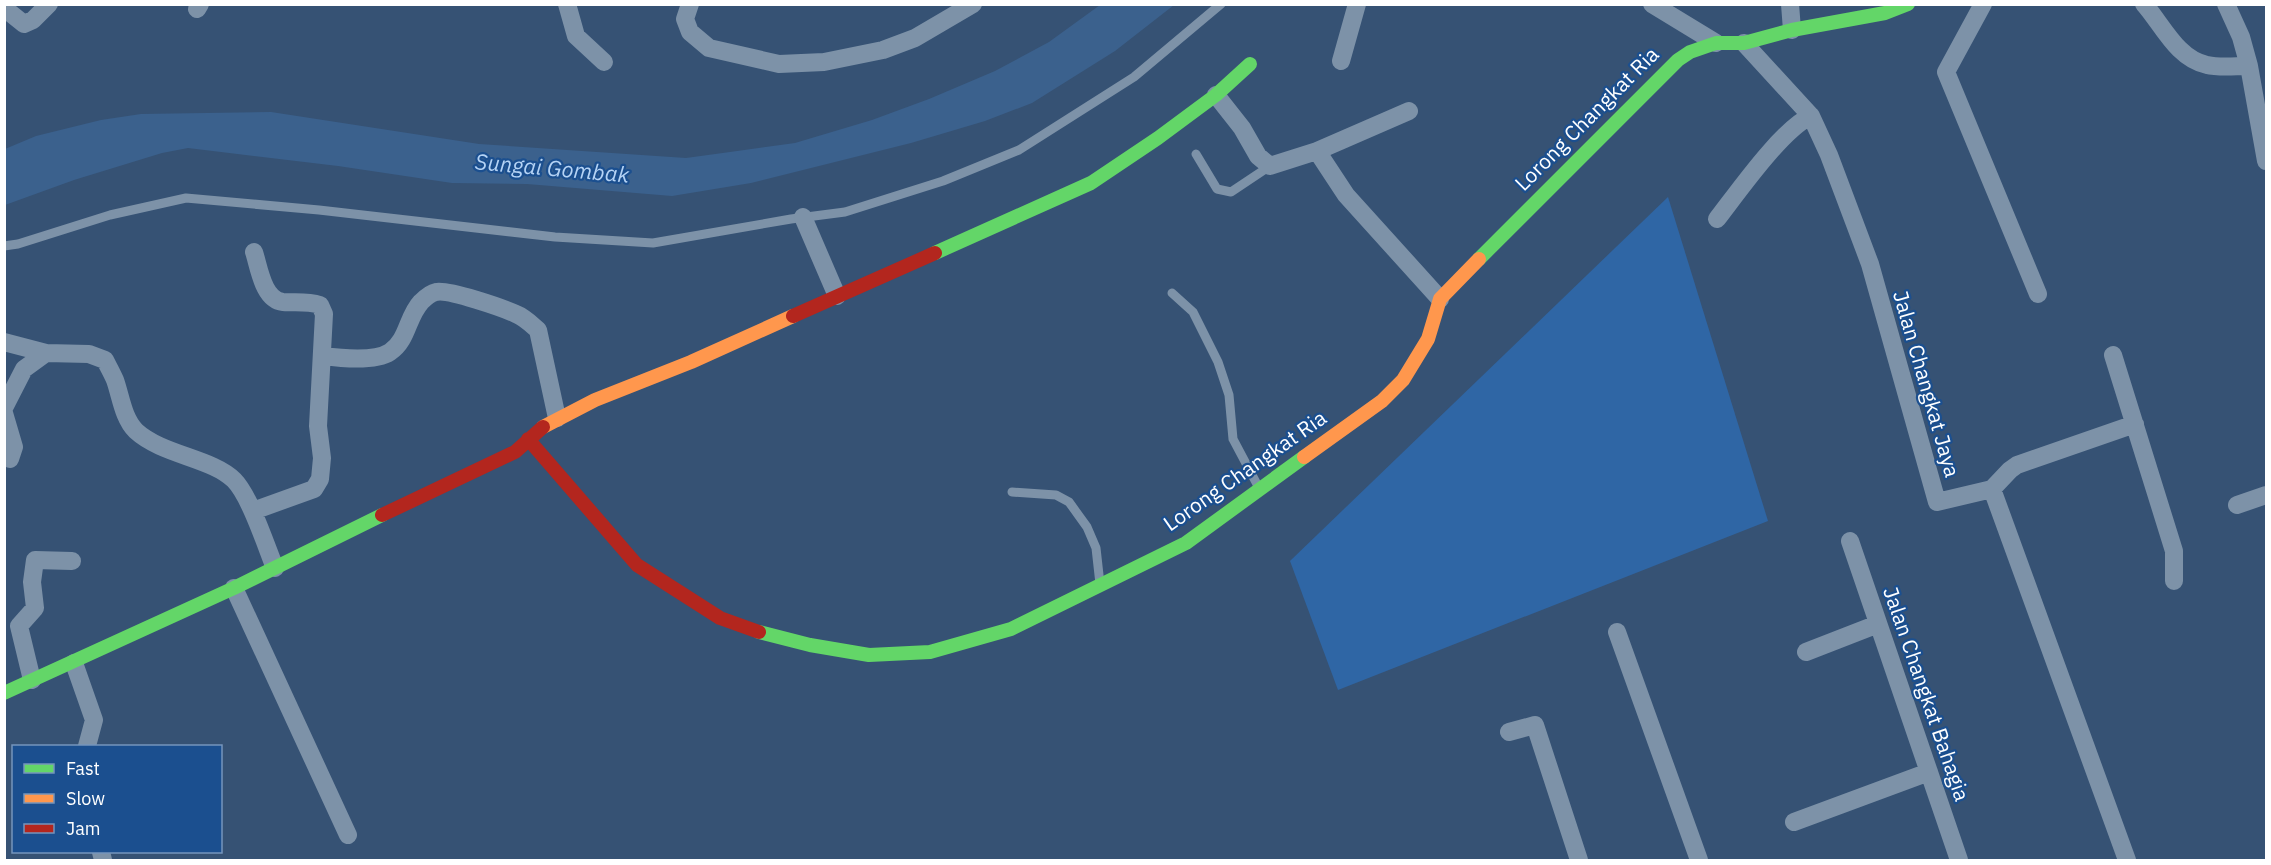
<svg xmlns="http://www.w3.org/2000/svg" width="2271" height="865" viewBox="0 0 2271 865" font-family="'IBM Plex Sans',sans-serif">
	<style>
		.green { fill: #2f66a5 }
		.water { fill: #3b618d }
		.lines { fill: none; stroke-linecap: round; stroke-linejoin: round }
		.lane { stroke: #7d92a8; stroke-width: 9 }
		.street { stroke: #7d92a8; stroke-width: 18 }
		.fast { stroke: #63d668; stroke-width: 14 }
		.slow { stroke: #ff974d; stroke-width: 14 }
		.jam { stroke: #b3261e; stroke-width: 14 }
		.labels { text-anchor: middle; stroke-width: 4.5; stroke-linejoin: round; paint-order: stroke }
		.street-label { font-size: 21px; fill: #fff; stroke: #1b4f8f }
		.water-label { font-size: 22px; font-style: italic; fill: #b5d3f5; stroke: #1b4f8f }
	</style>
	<rect width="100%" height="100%" fill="#365274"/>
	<path class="green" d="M1668,197L1768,521L1338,690L1290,561Z"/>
	<path class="water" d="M1100,5H1174L1115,51L1032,103L985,121L911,143L751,183L672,196L527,184L452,183L338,166L188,148L162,153L74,180L5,205V149L36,136L101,120L141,114L271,112L479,144L686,158L730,152L795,143L872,120L929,99L995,71L1049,42Z"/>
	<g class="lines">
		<path class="lane" d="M1196,154L1217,189L1231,192L1270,166
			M4,246L18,244L110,215L186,198L319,210L555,237L653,243L791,219L845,212L943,181L1019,150L1134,77L1221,4
			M1172,293L1193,312L1218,362L1229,395L1233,439L1259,488
			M1012,492L1056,495L1069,502L1087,527L1096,548L1100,584"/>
		<path class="street" d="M567,4L576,36L604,62
			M690,4L685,19L690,32L709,48L779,64L824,62L883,50L915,38L973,4
			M1652,4L1716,43
			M1790,4L1792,30
			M1983,4L1946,72L2038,294
			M2144,4C2162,24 2177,59 2207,65C2219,68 2235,66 2249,66
			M2226,4L2241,37L2249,66L2266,161
			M4,8L24,24L33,20L49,4
			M197,9L200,4
			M1744,43L1811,116L1829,155L1870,264L1937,502L1992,489
			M1341,61L1357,4
			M1216,95L1242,128L1258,156L1270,166L1317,151
			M1409,111L1317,151L1346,195L1440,299
			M803,217L837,296
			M1717,219C1738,192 1782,129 1811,116
			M4,342L46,353L89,354L105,360C108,366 112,373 115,380C121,397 123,418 136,431C162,455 212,458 234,480C250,496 266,546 275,568
			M2113,355L2174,551V581
			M322,356C339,358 375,362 390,352C408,340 407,317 421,302C424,299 431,293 436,292C448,289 503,308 516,314C524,317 531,324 538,330L557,418
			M4,408L24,369L46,353
			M4,413L14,447L10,459
			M1992,489L2127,860
			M1992,489L2010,470L2017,465L2135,424
			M2237,505L2266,495
			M253,511L314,489L320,479L322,458L318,426L324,314L320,305C307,301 296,303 283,302C263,300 259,267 254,252
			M1850,541L1959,860
			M234,588L348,835
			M1617,632L1699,860
			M1806,652L1878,624
			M74,663L94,720L87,746
			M32,680L19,626L35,608L32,582L35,560L72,561
			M1509,732L1535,725L1579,860
			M1794,822L1929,772
			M101,852L103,860"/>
		<path class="fast" d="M935,253L1091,183L1158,138L1216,95L1250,64
			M1479,259L1678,60L1690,52L1716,43H1744L1792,30L1885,13L1908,4
			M759,632L810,645L869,655L930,652L1011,629L1186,543L1304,457
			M4,693L234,588L382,515"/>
		<path class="slow" d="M543,427L595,400L691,362L793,316
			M1304,457L1382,401L1403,380L1428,339L1440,299L1479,259"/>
		<path class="jam" d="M793,316L935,253
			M528,439L637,565L720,618L759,632
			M382,515L515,452L543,427"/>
	</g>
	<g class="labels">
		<g class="street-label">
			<text transform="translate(1587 119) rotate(-45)" y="7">Lorong Changkat Ria</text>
			<text transform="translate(1926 384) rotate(74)" y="7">Jalan Changkat Jaya</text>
			<text transform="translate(1245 471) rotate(-35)" y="7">Lorong Changkat Ria</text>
			<text transform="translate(1926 694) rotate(71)" y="7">Jalan Changkat Bahagia</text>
		</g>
		<g class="water-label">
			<text transform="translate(552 168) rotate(5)" y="8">Sungai Gombak</text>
		</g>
	</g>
	<rect width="2271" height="865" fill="none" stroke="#ffffff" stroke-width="12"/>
	<rect x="12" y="745" width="210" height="108" fill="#1b4f8f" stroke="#7695bc" stroke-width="1.5"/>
	<rect x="24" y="764" width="30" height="9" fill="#63d668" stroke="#7695bc" stroke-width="1.5"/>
	<text x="66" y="775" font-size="18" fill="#ffffff">Fast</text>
	<rect x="24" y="794" width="30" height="9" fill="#ff974d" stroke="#7695bc" stroke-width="1.5"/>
	<text x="66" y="805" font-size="18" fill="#ffffff">Slow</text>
	<rect x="24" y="824" width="30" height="9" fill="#b3261e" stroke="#7695bc" stroke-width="1.5"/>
	<text x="66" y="835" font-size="18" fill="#ffffff">Jam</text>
</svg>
